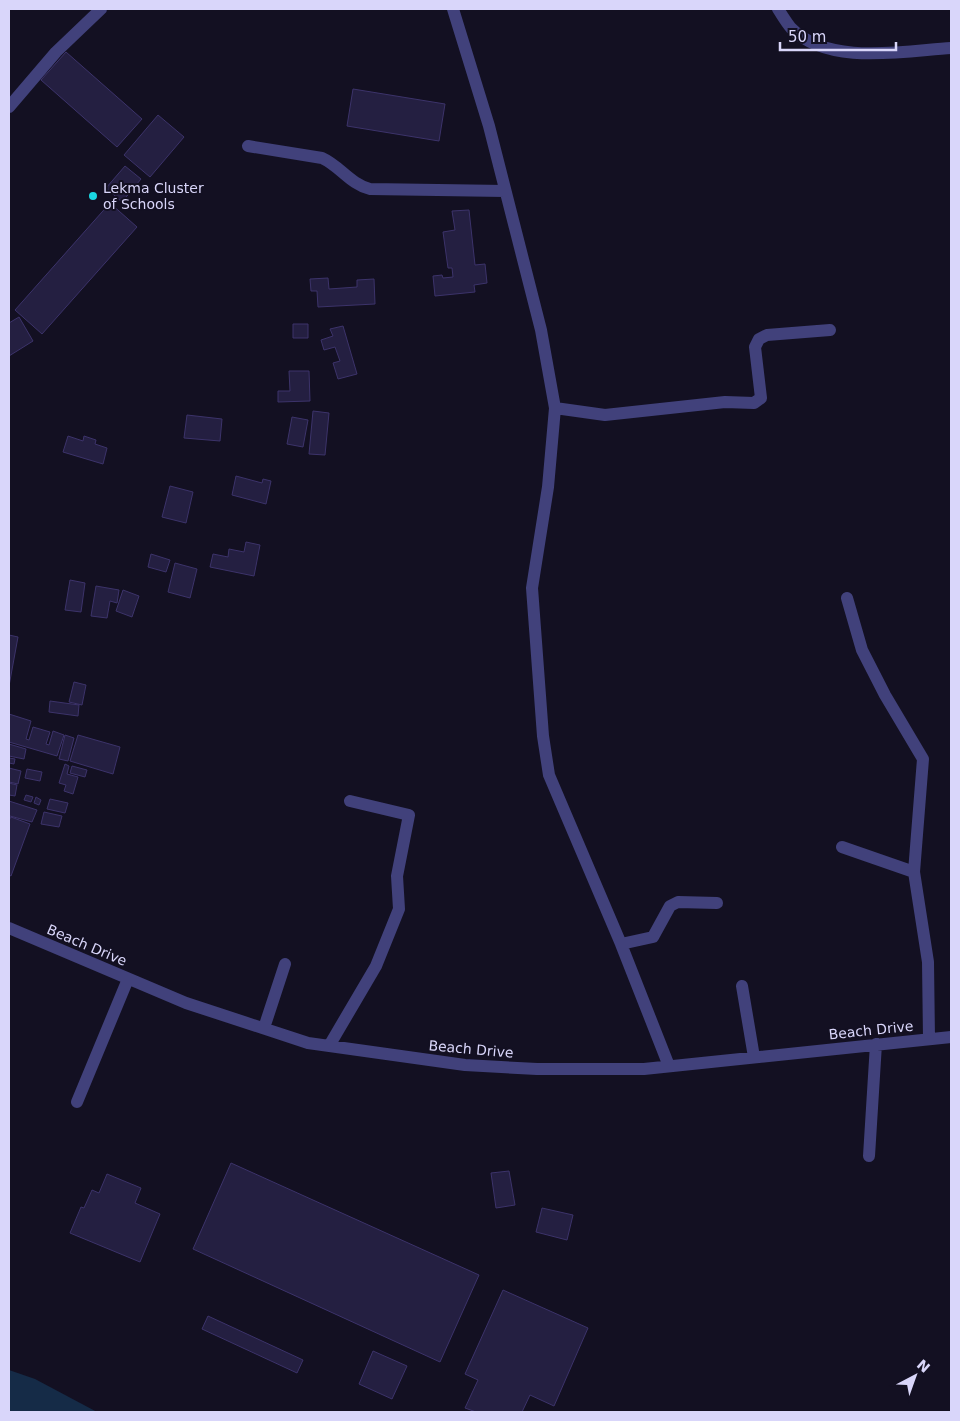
<svg xmlns="http://www.w3.org/2000/svg" width="960" height="1421" viewBox="0 0 960 1421" font-family="'DejaVu Sans',sans-serif">
	<style>
		.water { fill: #152b47 }
		.building { fill: #241f41; stroke: #3c336a }
		.lines { fill: none; stroke-linecap: round; stroke-linejoin: round }
		.minor { stroke: #41417b; stroke-width: 12 }
		.poi-dot { fill: #1ad7e2; stroke: #131022; stroke-width: 2 }
		.labels { text-anchor: middle; stroke-width: 4; stroke-linejoin: round; paint-order: stroke }
		.poi-label { font-size: 14px; fill: #d9d6fa; stroke: #131022; text-anchor: start }
		.street-label { font-size: 14px; fill: #d9d6fa; stroke: #131022 }
	</style>
	<rect width="100%" height="100%" fill="#131022"/>
	<path class="water" d="M9,1370L35,1379L97,1412H9Z"/>
	<path class="building" d="M66,52L142,119L117,147L41,80Z
		M353,89L445,104L439,141L347,126Z
		M158,115L184,137L150,177L124,155Z
		M125,166L141,179L122,202L106,188Z
		M110,203L137,227L42,334L15,310Z
		M469,210L475,265L485,264L487,283L474,285L475,292L435,296L433,276L442,275L443,278L453,277L452,268H448L443,232L455,230L452,211Z
		M328,278L329,289L357,287V280L374,279L375,304L318,307L317,291H311L310,279Z
		M19,317L33,341L9,356V323Z
		M293,324H308V338H293Z
		M343,326L357,374L338,379L333,363L340,361L335,347L324,350L321,340L333,336L330,329Z
		M289,371H309L310,401L278,402V391H290Z
		M313,411L329,413L325,455L309,454Z
		M187,415L222,419L220,441L184,438Z
		M292,417L308,420L303,447L287,444Z
		M68,436L83,441L84,436L96,440L95,444L107,448L103,464L63,452Z
		M236,476L262,483L263,479L271,481L266,504L232,495Z
		M170,486L193,492L186,523L162,517Z
		M246,542L260,545L254,576L210,567L213,554L228,557L229,549L244,552Z
		M151,554L170,560L166,572L148,567Z
		M175,563L197,569L190,598L168,592Z
		M70,580L85,583L81,612L65,610Z
		M96,586L119,590L117,603L110,601L107,618L91,616Z
		M123,590L139,596L132,617L116,611Z
		M9,635L18,637L9,686Z
		M74,682L86,685L82,705L69,702Z
		M50,701L79,705L78,716L49,712Z
		M9,714L31,721L26,739L29,740L33,727L50,732L46,744L49,745L53,731L64,735L57,756L9,742Z
		M65,735L74,738L68,761L59,759Z
		M78,735L120,747L113,774L70,761Z
		M9,744L26,749L24,759L9,756Z
		M9,758L15,759L14,764L9,763Z
		M65,764L69,766L67,774L78,777L73,794L64,791L66,785L59,783Z
		M72,766L87,770L85,777L70,773Z
		M9,768L21,771L18,784L9,782Z
		M27,769L42,772L40,781L25,778Z
		M9,783L17,785L15,796L9,795Z
		M26,795L33,797L31,802L24,800Z
		M36,797L41,800L39,805L34,803Z
		M50,799L68,803L65,813L47,809Z
		M9,801L37,810L32,822L10,816L9,818Z
		M44,812L62,816L59,827L41,824Z
		M11,817L30,824L11,876L9,875V820Z
		M231,1163L479,1275L440,1362L193,1249Z
		M509,1171L515,1205L496,1208L491,1173Z
		M107,1174L141,1188L135,1203L160,1214L140,1262L70,1233L81,1207L84,1208L92,1190L99,1193Z
		M542,1208L573,1215L567,1240L536,1232Z
		M503,1290L588,1328L554,1406L530,1395L522,1412H476L465,1408L478,1380L465,1374Z
		M208,1316L303,1360L297,1373L202,1329Z
		M373,1351L407,1366L392,1399L359,1384Z"/>
	<g class="lines">
		<path class="minor" d="M453,9L489,126L541,330L555,408L548,487L532,588L543,736L549,775L621,944L669,1066
			M778,9C782,15 786,22 791,28C828,66 904,51 951,48
			M9,107L56,52L101,9
			M248,146L322,158C340,166 350,184 370,189L505,191
			M555,408L605,415L725,402L754,403L761,398L755,347L759,339L767,335L830,330
			M847,598L862,650L885,695L923,759L914,872L928,962L929,1039
			M842,847L914,872
			M9,928L186,1003L308,1043L465,1065L537,1069H644L951,1037
			M621,944L653,937L670,906L678,902L717,903
			M742,986L754,1057
			M264,1028L285,964
			M329,1046L376,966L399,909L397,876L409,815L350,801
			M77,1102L128,979
			M869,1156L876,1044"/>
	</g>
	<circle class="poi-dot" cx="93" cy="196" r="5"/>
	<g class="labels">
		<g class="poi-label">
			<text x="103" y="193">Lekma Cluster<tspan x="103" dy="16">of Schools</tspan></text>
		</g>
		<g class="street-label">
			<text transform="translate(87 945) rotate(23)" y="5">Beach Drive</text>
			<text transform="translate(871 1030) rotate(-6)" y="5">Beach Drive</text>
			<text transform="translate(471 1049) rotate(5)" y="5">Beach Drive</text>
		</g>
	</g>
	<rect width="960" height="1421" fill="none" stroke="#d9d6fa" stroke-width="20"/>
	<g transform="translate(915 1376) rotate(41)" stroke="#131022" stroke-width="4" paint-order="stroke">
	<path d="M0-4L9 19L0 12L-9 19Z" fill="#d9d6fa"/>
	<text y="-8" font-size="14" font-weight="bold" text-anchor="middle" fill="#d9d6fa">N</text>
	</g>
	<path d="M780 42v8h116v-8" fill="none" stroke="#d9d6fa" stroke-width="2.5"/>
	<text x="788" y="42" font-size="15" fill="#d9d6fa" stroke="#131022" stroke-width="4" paint-order="stroke">50 m</text>
</svg>
